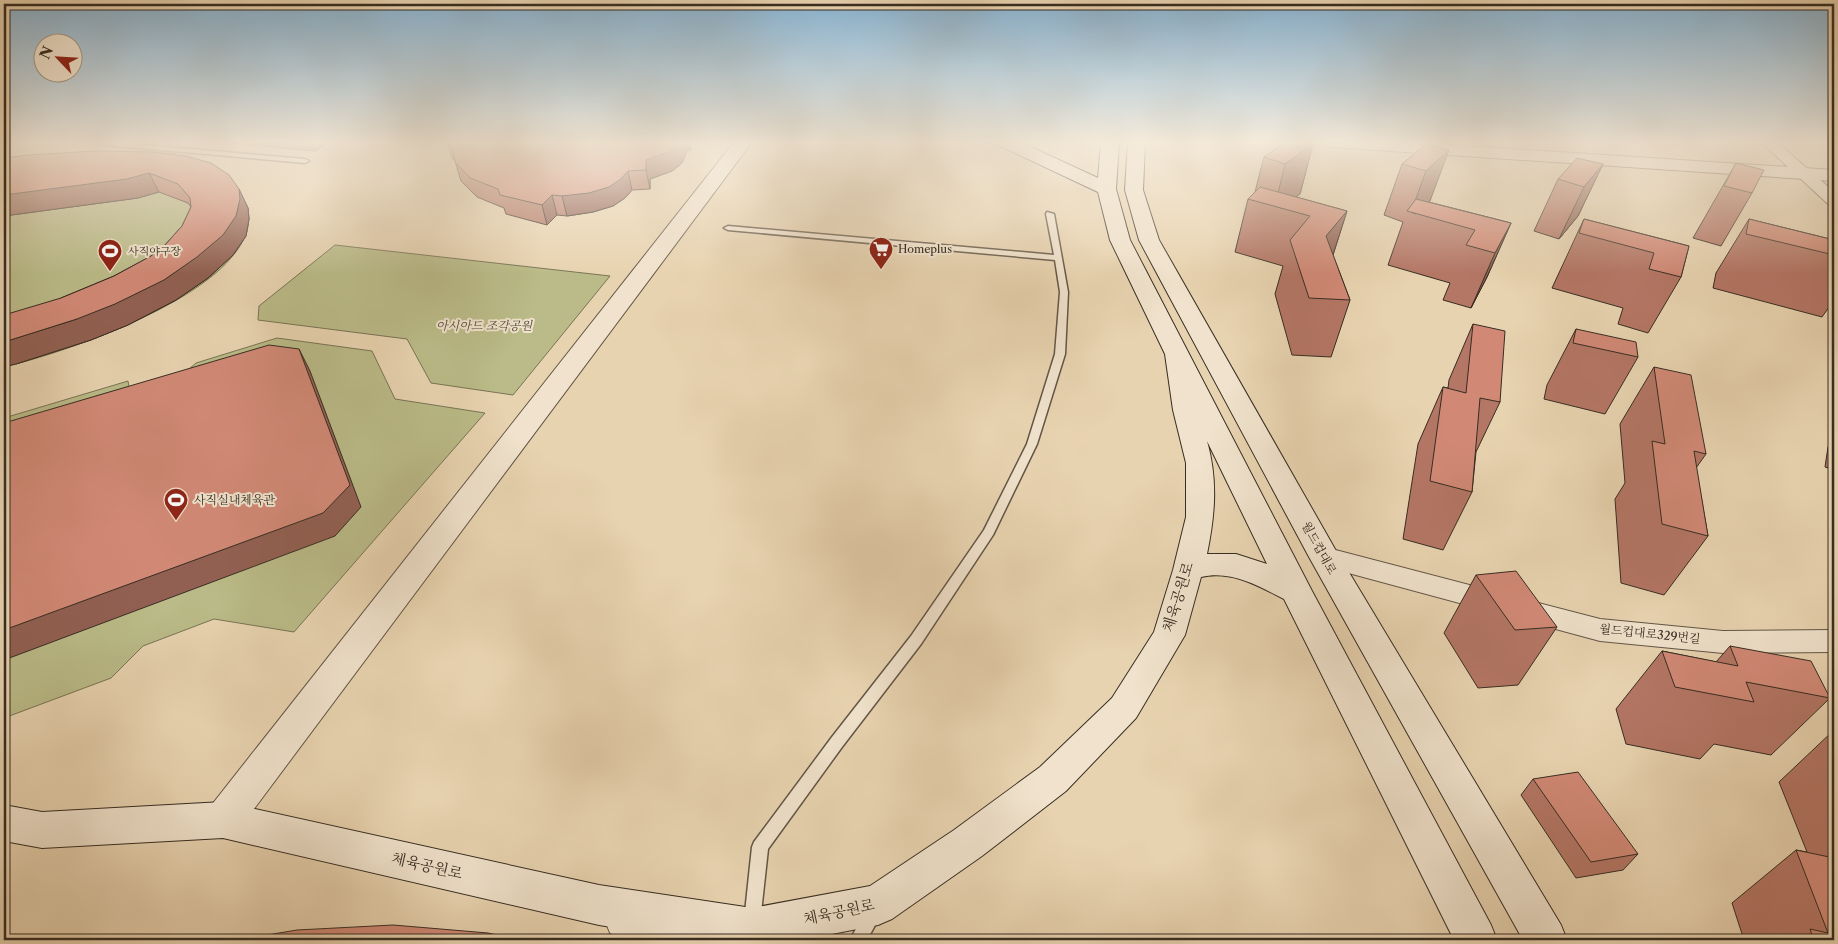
<svg xmlns="http://www.w3.org/2000/svg" width="1838" height="944" viewBox="0 0 1838 944" font-family="'Libre Caslon Text','Noto Serif KR',serif">
	<style>
		.green { fill: #babb88; stroke: #787455 }
		.lines { fill: none; stroke-linecap: round; stroke-linejoin: round }
		.service-casing { stroke: #635646; stroke-width: 3 }
		.minor-casing { stroke: #635646; stroke-width: 2 }
		.tertiary-casing { stroke: #635646; stroke-width: 2 }
		.secondary-casing { stroke: #372d22; stroke-width: 2 }
		.service { fill: #f0e2cc; fill-rule: evenodd }
		.minor { fill: #f0e2cc; fill-rule: evenodd }
		.tertiary { fill: #f0e2cc; fill-rule: evenodd }
		.secondary { fill: #f0e2cc; fill-rule: evenodd }
		.wall { fill: #b47665; stroke: #372d22 }
		.shaded-wall { fill: #926053; stroke: #372d22 }
		.building { fill: #d18976; stroke: #372d22 }
		.labels { text-anchor: middle; stroke-width: 4; stroke-linejoin: round; paint-order: stroke }
		.far-poi-label { font-size: 11px; fill: #372d22; stroke: #f0e2cc; text-anchor: start }
		.park-label { font-size: 12px; font-style: italic; fill: #514936; stroke: #f0e2cc }
		.poi-label { font-size: 12px; fill: #372d22; stroke: #f0e2cc; text-anchor: start }
		.street-label { font-size: 12px; fill: #372d22; stroke: #f0e2cc }
		.near-street-label { font-size: 15px; fill: #372d22; stroke: #f0e2cc }
	</style>
	<rect width="100%" height="100%" fill="#e8d3b0"/>
	<filter id="stains"><feTurbulence type="fractalNoise" baseFrequency=".004" numOctaves="4"/><feColorMatrix values="0 0 0 0 .2 0 0 0 0 .09 0 0 0 0 .02 0 0 0 .5 -.17"/></filter>
	<radialGradient id="worn" r=".72"><stop offset=".6" stop-color="#630" stop-opacity="0"/><stop offset="1" stop-color="#630" stop-opacity=".3"/></radialGradient>
	<path class="green" d="M66,172L248,208C249,217 249,226 246,234C222,299 67,352 4,367V179Z
		M335,245L610,276L513,395L431,383L407,339L258,320L259,306Z
		M277,338L372,351L395,399L485,413L294,632L214,619L143,646L111,678L4,718V418L128,381L130,393L176,380L196,363Z"/>
	<g class="lines">
		<defs>
			<path id="service" d="M90,142H112L305,159L309,161L305,163L93,144Z
				M1047,212L1054,214L1068,292L1065,354L1037,444L993,535L921,644L842,747L768,849L760,922L758,928L752,930L746,928L744,922L752,847L754,842L832,737L911,636L984,530L1027,444L1055,354L1060,292L1055,260L728,230L724,228L728,226L1054,255L1046,214Z
				M872,908L878,910L880,916L867,940H850L866,910Z"/>
			<path id="minor" d="M1761,142H1777L1834,192V205L1828,204Z
				M1324,547L1600,619L1723,631L1834,630V652L1723,653L1600,641L1315,564L1311,557L1315,550Z"/>
			<path id="tertiary" d="M734,142H752L236,833L223,838L210,833L204,820L210,807Z
				M1323,142H1404L1834,170V181L1332,147L1326,146Z
				M625,897L683,925L689,940H625L610,933L604,918L610,903Z"/>
			<path id="secondary" d="M997,142H1020L1098,178L1101,142H1119L1116,189L1130,240L1312,591L1491,925L1497,940H1454L1284,599C1258,586 1232,570 1201,577L1185,635L1136,718L1066,791L982,856L892,919L878,925L801,940H693L599,925L223,838L42,848L4,841V805L42,812L223,802L599,885L752,908L870,886L954,830L1040,767L1112,698L1154,632L1173,570L1186,517V463L1173,410L1165,354L1110,240L1098,192L1000,146ZM1207,441L1267,564L1236,554H1207C1215,515 1218,480 1207,441Z
				M1128,142H1145L1143,190L1159,240L1335,549L1561,925L1567,940H1523L1309,557L1139,240L1125,190Z"/>
		</defs>
		<use href="#service" class="service-casing"/>
		<use href="#minor" class="minor-casing"/>
		<use href="#tertiary" class="tertiary-casing"/>
		<use href="#secondary" class="secondary-casing"/>
		<use href="#service" class="service"/>
		<use href="#minor" class="minor"/>
		<use href="#tertiary" class="tertiary"/>
		<use href="#secondary" class="secondary"/>
	</g>
	<path class="wall" d="M218,142H329L315,151Z
		M447,142H690L691,150L687,151L682,163L672,171L650,179V189L632,190L625,198L613,206L593,212L567,216L557,215L547,225L506,214L504,208L477,197L461,181L455,161L452,157Z
		M1641,142H1656L1654,145Z
		M1313,144L1300,194L1296,197L1347,211L1333,255L1350,300L1331,357L1292,355L1275,294L1283,266L1235,252L1248,199L1255,192L1264,157Z
		M1426,144L1430,201L1429,202L1511,223L1487,277L1471,308L1443,300L1450,283L1388,265L1403,222L1384,215L1402,164Z
		M97,151L239,189L248,208L249,219L246,236L233,255L208,278L176,300L128,325L91,340L16,364L61,298L114,276L151,256L165,245L182,226L191,207L188,203L159,192L138,198L4,216V158Z
		M1736,163L1752,193L1721,246L1693,238Z
		M1603,164L1578,216L1559,239L1534,231L1558,179Z
		M1584,219L1689,246L1681,277L1648,333L1618,324L1623,308L1552,288Z
		M1749,219L1834,240V300L1822,317L1713,288L1716,273Z
		M1473,324L1500,402L1476,452L1472,492L1443,550L1403,539L1418,444L1443,387L1448,388L1449,380Z
		M1576,329L1638,357L1605,414L1544,399L1547,385Z
		M1654,367L1706,454L1696,468L1708,536L1664,595L1621,583L1615,499L1625,483L1620,424Z
		M1834,439V470L1825,467L1828,447Z
		M1476,575L1557,627L1518,685L1478,688L1444,633Z
		M1730,646L1830,698L1771,755L1714,744L1700,759L1626,744L1616,709L1662,651L1716,662Z
		M1834,730V940H1744L1732,903L1796,850L1807,852L1779,782Z
		M1533,779L1638,854L1623,870L1576,878L1521,795Z"/>
	<path class="shaded-wall" d="M310,142H329L315,151Z
		M680,142H690L691,150L687,151L682,163L672,171L650,179V189L646,170V160Z
		M1313,144L1300,194L1281,208L1275,206L1285,164Z
		M1449,150L1430,201L1416,214L1411,212L1426,171Z
		M1603,164L1578,216L1559,239L1584,187Z
		M628,171L632,190L625,198L613,206L593,212L567,216L562,196Z
		M149,173L159,192L138,198L4,216V195Z
		M239,189L248,208L249,219L246,236L233,255L208,278L176,300L128,325L91,340L16,364L4,367V342L77,319Z
		M552,195L557,215L547,225L542,205Z
		M1347,211L1330,264L1326,236Z
		M1511,223L1487,277L1471,308L1495,253Z
		M299,349L310,371L361,507L335,536L4,660V630Z"/>
	<path class="building" d="M448,142H680L679,145L668,152L646,160V170L628,171L621,179L609,187L589,193L562,196L552,195L542,205L500,195L498,189L470,178L455,162L452,146Z
		M1286,142H1307L1313,144L1285,164L1264,157Z
		M1426,144L1449,150L1426,171L1402,164Z
		M97,151L154,152L186,156L211,163L229,175L239,189L240,199L236,216L223,235L197,257L164,280L115,304L77,319L4,342V315L61,298L114,276L151,256L165,245L182,226L191,207L190,198L178,184L149,173L127,179L4,195V158L29,155Z
		M1577,158L1603,164L1584,187L1558,179Z
		M1736,163L1764,170L1752,193L1724,186Z
		M1260,187L1347,211L1326,236L1350,300L1309,298L1290,240L1310,216L1248,199Z
		M1416,199L1511,223L1495,253L1466,245L1475,230L1407,211Z
		M1584,219L1689,246L1681,277L1649,269L1654,253L1579,233Z
		M1749,219L1834,240V255L1746,234Z
		M1473,324L1505,331L1500,402L1480,398L1472,492L1430,481L1443,387L1466,393Z
		M1576,329L1636,342L1638,357L1573,343Z
		M269,345L299,349L350,485L323,513L4,630V423Z
		M1654,367L1691,375L1706,454L1694,451L1708,536L1662,524L1652,441L1665,444Z
		M1516,571L1557,627L1515,630L1476,575Z
		M1730,646L1811,661L1830,698L1746,682L1754,702L1675,687L1662,651L1738,666Z
		M1578,772L1638,854L1591,862L1533,779Z
		M1796,850L1834,858V940H1814L1810,929L1828,933Z
		M393,925L488,933L519,940H237L297,930Z"/>
	<linearGradient id="sky" x2="0" y2="1"><stop stop-color="#89b5d4"/><stop offset="0.52" stop-color="#f5ebdb"/><stop offset="1" stop-color="#f5ebdb" stop-opacity="0"/></linearGradient>
	<rect width="1838" height="274" fill="url(#sky)"/>
	<defs>
		<symbol id="supermarket-pin" viewBox="-11 -11 22 30"><path d="M0 17L-7.5 6A9.5 9.5 0 1 1 7.5 6Z" fill="#8f2418" stroke="#f0e2cc"/><path d="M-6-5.5h2.5l.6 2H6L4.5 2H-2.5L-4.4-4H-6ZM-1.5 3.2a1.3 1.3 0 1 0 .1 0ZM3 3.2a1.3 1.3 0 1 0 .1 0Z" fill="#fff"/></symbol>
		<symbol id="stadium-pin" viewBox="-11 -11 22 30"><path d="M0 17L-7.5 6A9.5 9.5 0 1 1 7.5 6Z" fill="#8f2418" stroke="#f0e2cc"/><path d="M0-5a6.5 5 0 1 0 0 10a6.5 5 0 1 0 0-10ZM-3.5-1.8h7v3.6h-7Z" fill="#fff"/></symbol>
	</defs>
	<g fill-rule="evenodd">
		<use href="#supermarket-pin" x="867" y="235" width="28" height="38"/>
		<use href="#stadium-pin" x="96" y="237" width="28" height="38"/>
		<use href="#stadium-pin" x="162" y="486" width="28" height="38"/>
	</g>
	<g class="labels">
		<g class="far-poi-label">
			<text x="898" y="253">Homeplus</text>
			<text x="128" y="255">사직야구장</text>
		</g>
		<g class="park-label">
			<text x="484" y="330">아시아드 조각공원</text>
		</g>
		<g class="poi-label">
			<text x="194" y="504">사직실내체육관</text>
		</g>
		<g class="street-label">
			<text transform="translate(1319 548) rotate(61)" y="4">월드컵대로</text>
			<text transform="translate(1650 634) rotate(6)" y="4">월드컵대로329번길</text>
		</g>
		<g class="near-street-label">
			<text transform="translate(1178 597) rotate(-73)" y="5">체육공원로</text>
			<text transform="translate(427 866) rotate(13)" y="5">체육공원로</text>
			<text transform="translate(839 912) rotate(-12)" y="5">체육공원로</text>
		</g>
	</g>
	<rect width="1838" height="944" fill="none" stroke="#e8d3b0" stroke-width="20"/>
	<rect x="5" y="5" width="1828" height="934" fill="none" stroke="#372d22" stroke-width="2.5"/>
	<rect x="10" y="10" width="1818" height="924" fill="none" stroke="#372d22"/>
	<g transform="translate(58 58) rotate(295)"><circle r="24" fill="#f0e2cc" stroke="#a69a88"/>
	<path d="M0-4L9 19L0 12L-9 19Z" fill="#8f2418"/>
	<text y="-8" font-size="14" font-weight="bold" text-anchor="middle" fill="#372d22">N</text>
	</g>
	<rect width="100%" height="100%" filter="url(#stains)"/>
	<rect width="100%" height="100%" fill="url(#worn)"/>
</svg>
